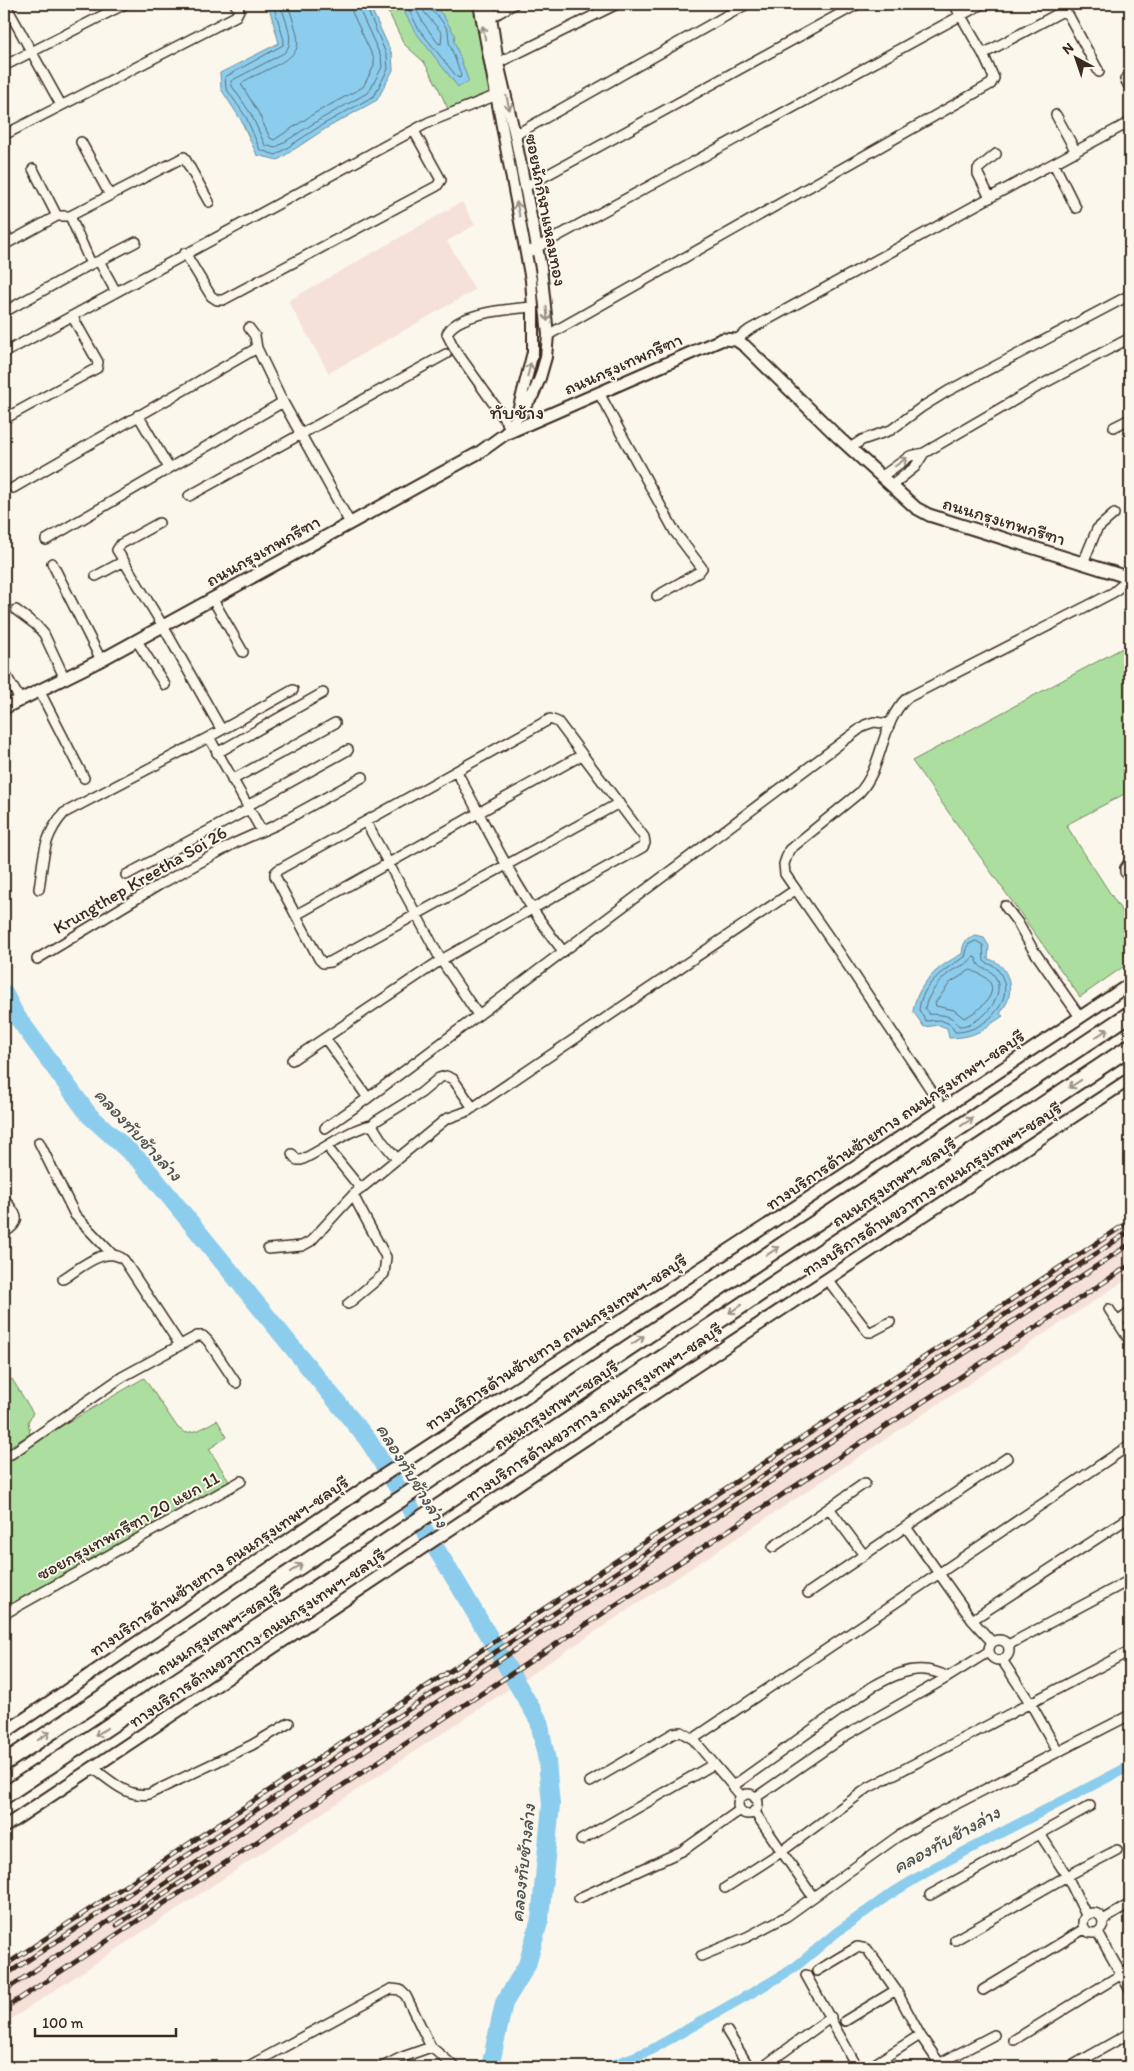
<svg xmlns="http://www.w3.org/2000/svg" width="1134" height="2071" viewBox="0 0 1134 2071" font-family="Itim,'Playpen Sans Thai',sans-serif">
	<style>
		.built { fill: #f5e1d7 }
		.green { fill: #acdea0; stroke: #74845f }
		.water { fill: #8ccded; stroke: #6c8c9a }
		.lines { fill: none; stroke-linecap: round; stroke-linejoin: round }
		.shore { stroke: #5b6b71; stroke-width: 1 }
		.canal { stroke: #8ccded; stroke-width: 10 }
		.river { stroke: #8ccded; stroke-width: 18 }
		.minor-casing { stroke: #3b2a1e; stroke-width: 12 }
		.tertiary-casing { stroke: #3b2a1e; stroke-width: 14 }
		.secondary-casing { stroke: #3b2a1e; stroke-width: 15 }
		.motorway-casing { stroke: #3b2a1e; stroke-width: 19 }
		.minor { stroke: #fbf7ec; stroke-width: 9 }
		.tertiary { stroke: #fbf7ec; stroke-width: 10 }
		.secondary { stroke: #fbf7ec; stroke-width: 11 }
		.motorway { stroke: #fbf7ec; stroke-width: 15 }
		.rail-casing { stroke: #3b2a1e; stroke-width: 5 }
		.rail { stroke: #fbf7ec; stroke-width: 3; stroke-dasharray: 9; stroke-linecap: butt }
		.oneway { stroke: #9b9085 }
		.labels { text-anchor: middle; stroke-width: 4; stroke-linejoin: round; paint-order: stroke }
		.street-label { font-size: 18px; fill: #3b2a1e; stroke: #fbf7ec }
		.water-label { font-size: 19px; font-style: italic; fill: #4f5352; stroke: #fbf7ec }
		.quarter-label { font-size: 20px; fill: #3b2a1e; stroke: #fbf7ec }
	</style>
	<rect width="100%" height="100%" fill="#fbf7ec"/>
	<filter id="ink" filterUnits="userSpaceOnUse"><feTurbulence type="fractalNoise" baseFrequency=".02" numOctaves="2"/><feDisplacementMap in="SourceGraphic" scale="10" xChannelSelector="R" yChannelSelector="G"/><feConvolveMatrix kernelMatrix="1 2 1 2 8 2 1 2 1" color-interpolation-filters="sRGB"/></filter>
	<g filter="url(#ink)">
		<path class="built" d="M462,202L475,225L447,241L475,290L329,373L288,301Z
			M1130,1222V1277L4,2024V1970L479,1657Z"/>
		<path class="green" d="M380,4H479L497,95H481L448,109L437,85L424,62L404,44L390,15Z
			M1130,644V791L1066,825L1130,924V962L1080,997L912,761Z
			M144,1378L178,1428L186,1433L199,1430L217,1420L227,1437L209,1449L231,1484L4,1611V1460Z
			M12,1379L33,1413L28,1422L30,1434L4,1450V1384Z"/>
		<path class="water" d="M268,4H369L392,54L393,70L377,100L325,129L278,160L257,155L241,120L221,89L220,73L279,43Z
			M400,4H431L442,14L455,35L454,41L469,82L458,87L414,30Z
			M976,936L984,938L989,946L988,959C1004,962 1012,980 1009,996C1008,1003 1003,1008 1000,1014L1003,1016C980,1031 977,1037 949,1038L947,1028L939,1025L924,1027L913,1011C917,984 939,965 962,954C963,943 965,939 976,936Z"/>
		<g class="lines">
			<path class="shore" d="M273,4L284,40L283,45L225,77L226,88L246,117L260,150L276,155L322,125L374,96L388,69L387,56L365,4
				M280,4C284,17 297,42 284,53L231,81L232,86L251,114L265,145L275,148L319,120L369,92L382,67L381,57L359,9V4
				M288,4C302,51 307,50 261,73C254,76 246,79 241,84L258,112L270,138L274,140L315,113L363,87L374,66V59L352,12L351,4
				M406,4L418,28L457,77L460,78L461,75L449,42L448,30L439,17L429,9L428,4
				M413,4L424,24L438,43L441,44L442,33L424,12L422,4
				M976,941L983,945L984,961C988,965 994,964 997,969C1021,998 984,1033 955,1032L950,1024L940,1020L926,1021L919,1010C921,985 945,968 965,957L968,945Z
				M973,957L976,958C980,972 986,966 992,973C1005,986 995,1005 984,1015C976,1021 969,1026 959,1026C952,1014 941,1015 929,1014L925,1008C927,995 942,977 953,970C961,966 968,964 973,957Z
				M971,970C975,972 985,976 988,980C1001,994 976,1013 964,1018L954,1010L936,1006L935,1003L950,983Z"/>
			<path class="canal" d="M608,2067L649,2051L769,1983L794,1968L837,1932L889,1895L935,1867L1130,1766"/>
			<path class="river" d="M4,993L15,1014L89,1115L142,1163L368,1440L458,1584L539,1721L547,1761L551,1805L540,1919L527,1965L504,2003L490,2067"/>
			<defs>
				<path id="minor" d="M5,4L61,105
					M492,17L514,4
					M983,54L1063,11L1069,16L1099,72
					M498,63L617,4
					M4,66L125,4
					M1125,79L1130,88
					M1056,115L1076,152
					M4,135L236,16L239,10L235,4
					M515,135L747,4
					M81,142L110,195
					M1054,164L1076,208
					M33,169L57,216
					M525,187L858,4
					M990,198L978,174V169L996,154
					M70,216L91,264L99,261L116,292
					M4,232L9,242
					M4,245L57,216H70L184,157L209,202
					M185,253L211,296L217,300H223L437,186L441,180L414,131
					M527,253L982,4
					M99,261L136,242
					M4,312L91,264
					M249,328L255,336L257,348
					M548,335L991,84L994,78L983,54L954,4
					M736,340L749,330L978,204L1130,122
					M4,353L429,122L497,95
					M599,393L675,532L702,568L699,572L657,596
					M138,415L169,468
					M4,419L97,368L98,362L72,316
					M510,427L454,348L447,334C456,312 513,309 533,307
					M1114,427L1130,419
					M850,448L862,440L891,430L922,407L948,391L1130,295
					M881,477L910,456L924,453L1039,386L1130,338
					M891,486L915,467L924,453
					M13,488L257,348L283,402L350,523
					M189,496L446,354
					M159,523L121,544L117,550L163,626L221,729
					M46,540L283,402
					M52,563L101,660
					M1083,563L1097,529L1114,514
					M96,576L124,561
					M212,598L243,652
					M16,610L36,625L44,634L65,679
					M137,641L165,685
					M4,672L21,701
					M40,692L84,778
					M209,737L261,830
					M217,753L323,693
					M457,772C490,833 519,897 563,951
					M232,780L335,723
					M247,806L348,750
					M366,822L441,960L478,1015
					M1130,861L1125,868V872L1130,878
					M126,875L249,809
					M39,889C44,857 42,838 64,813L209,737L293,690
					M1005,906L1018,923L1032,948L1080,1017
					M296,915L582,755
					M37,959L159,885L235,843L276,825L363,777
					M325,1038L368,1098
					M292,1060L441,960L643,847L645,843L644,837L558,722L550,719L278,870L275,873V876L319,959L323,963L330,962L619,803
					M943,1108L835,946L785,874L784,864L789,850L859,793C884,766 880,723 907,698L1099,600L1114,592L1130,578
					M325,1128L368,1098L865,725L874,722L890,724
					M39,1142L75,1215L112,1254
					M331,1152L361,1189
					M292,1154L297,1160H301C324,1150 348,1129 372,1125
					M397,1159L382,1141L372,1125L376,1121L421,1093L439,1078L446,1076L453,1079L473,1108
					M4,1198C15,1215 25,1220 4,1233
					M268,1249L302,1246L311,1241L353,1195L446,1119L468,1111L795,890
					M63,1279C79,1269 106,1244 124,1260L180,1345
					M827,1279L868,1332H871L890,1322
					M348,1304L384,1274L386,1257L353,1195
					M1109,1309L1130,1341
					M1117,1322L1130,1313
					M4,1456L11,1454L122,1377L197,1336H203L208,1341L236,1383
					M829,1508L864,1555
					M906,1527L972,1620L992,1642
					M773,1547L865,1483
					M808,1593L1007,1458
					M4,1614L241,1481
					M972,1620L1130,1517
					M989 1650a10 10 0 1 1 20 0a10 10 0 1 1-20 0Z
					M1008,1645L1130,1580
					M1002,1660L1031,1704L1058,1752
					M693,1739L1130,1445
					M93,1768C110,1780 127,1798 149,1794L252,1745L289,1723
					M590,1782L674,1733L681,1732L693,1739L742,1797
					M733,1786L872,1687C899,1672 920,1662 948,1677
					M738 1804a10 10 0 1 1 20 0a10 10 0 1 1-20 0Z
					M755,1798L843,1737L948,1677L988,1652
					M754,1811L813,1897
					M1040,1834L1067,1876L1086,1915
					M581,1840L714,1764
					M725,1888L781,1852L868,1788L1130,1651
					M930,1895L1090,1806
					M579,1898L682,1851L740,1810
					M1083 1923a10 10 0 1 1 20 0a10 10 0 1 1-20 0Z
					M1103,1920L1130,1904
					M1098,1933L1130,1990
					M955,1940L1067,1876L1117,1850
					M701,1956L747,1937L787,1916L897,1837L935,1815L1130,1715
					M817,1971L857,1947L867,1949L896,1990L920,2035L942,2067
					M806,1975L857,2067
					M983,1990L1084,1929
					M845,2021L896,1990
					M727,2031L749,2067
					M1014,2040L1130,1969
					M873,2065L920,2035
					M247,2067L391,1989L400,1990L406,1996L431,2047L455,2067
					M382,2067L400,2058L431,2047
					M763,2067L831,2017
					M846,2067L854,2061
					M933,2067L994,2035
					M1070,2067L1130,2033"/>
				<path id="tertiary" d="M479,4L531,280L533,307V352L518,411
					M489,4L498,63L515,135L541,268L548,335L546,357L540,378L533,395L505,434"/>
				<path id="secondary" d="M4,708L101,660L480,452L505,434L723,339L736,340L745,346L838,437L916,508L929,515L1130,578
					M4,1733L375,1481L809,1198L1130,984
					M4,1827L563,1454L1130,1079"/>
				<path id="motorway" d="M4,1763L1130,1014
					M4,1796L1130,1047"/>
			</defs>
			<use href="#minor" class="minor-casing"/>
			<use href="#tertiary" class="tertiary-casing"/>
			<use href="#secondary" class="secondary-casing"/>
			<use href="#motorway" class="motorway-casing"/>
			<use href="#minor" class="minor"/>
			<use href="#tertiary" class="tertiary"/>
			<use href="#secondary" class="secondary"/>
			<use href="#motorway" class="motorway"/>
			<defs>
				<path id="rail" d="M117,1925L208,1864
					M4,1966L1130,1221
					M4,1976L814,1442L1130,1231
					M4,1991L512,1652L1130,1244
					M4,2009L1130,1265"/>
			</defs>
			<use href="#rail" class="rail-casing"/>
			<use href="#rail" class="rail"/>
		</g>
		<defs><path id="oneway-shaft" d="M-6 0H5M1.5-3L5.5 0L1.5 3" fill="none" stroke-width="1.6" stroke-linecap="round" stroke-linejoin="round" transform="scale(1.25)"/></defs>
		<g class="oneway">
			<use href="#oneway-shaft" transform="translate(484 33) rotate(-101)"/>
			<use href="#oneway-shaft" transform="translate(508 103) rotate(77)"/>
			<use href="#oneway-shaft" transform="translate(518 209) rotate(-102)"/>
			<use href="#oneway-shaft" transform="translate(547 314) rotate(86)"/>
			<use href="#oneway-shaft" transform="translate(529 370) rotate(-76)"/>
			<use href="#oneway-shaft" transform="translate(901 462) rotate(-35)"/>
			<use href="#oneway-shaft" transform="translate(1102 1033) rotate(-34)"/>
			<use href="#oneway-shaft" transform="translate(1075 1084) rotate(146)"/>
			<use href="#oneway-shaft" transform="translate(967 1122) rotate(-34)"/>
			<use href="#oneway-shaft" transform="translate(773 1251) rotate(-34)"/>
			<use href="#oneway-shaft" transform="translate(735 1309) rotate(146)"/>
			<use href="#oneway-shaft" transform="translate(638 1340) rotate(-34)"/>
			<use href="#oneway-shaft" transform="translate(296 1568) rotate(-34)"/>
			<use href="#oneway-shaft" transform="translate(101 1732) rotate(146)"/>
			<use href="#oneway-shaft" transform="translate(44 1736) rotate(-34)"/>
		</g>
	</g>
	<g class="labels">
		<g class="street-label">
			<text transform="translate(546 210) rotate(79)" y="6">ซอยนักกีฬาแหลมทอง</text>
			<text transform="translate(623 364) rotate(-24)" y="6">ถนนกรุงเทพกรีฑา</text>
			<text transform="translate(1004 521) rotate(17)" y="6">ถนนกรุงเทพกรีฑา</text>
			<text transform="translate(263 551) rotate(-29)" y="6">ถนนกรุงเทพกรีฑา</text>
			<text transform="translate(140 880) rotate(-30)" y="6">Krungthep Kreetha Soi 26</text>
			<text transform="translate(895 1120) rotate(-34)" y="6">ทางบริการด้านซ้ายทาง ถนนกรุงเทพฯ-ชลบุรี</text>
			<text transform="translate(894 1182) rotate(-34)" y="6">ถนนกรุงเทพฯ-ชลบุรี</text>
			<text transform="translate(932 1189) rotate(-33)" y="6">ทางบริการด้านขวาทาง ถนนกรุงเทพฯ-ชลบุรี</text>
			<text transform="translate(556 1342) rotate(-33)" y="6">ทางบริการด้านซ้ายทาง ถนนกรุงเทพฯ-ชลบุรี</text>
			<text transform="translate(556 1405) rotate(-34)" y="6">ถนนกรุงเทพฯ-ชลบุรี</text>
			<text transform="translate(594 1412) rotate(-34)" y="6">ทางบริการด้านขวาทาง ถนนกรุงเทพฯ-ชลบุรี</text>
			<text transform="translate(128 1526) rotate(-29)" y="6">ซอยกรุงเทพกรีฑา 20 แยก 11</text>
			<text transform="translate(219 1566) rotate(-34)" y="6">ทางบริการด้านซ้ายทาง ถนนกรุงเทพฯ-ชลบุรี</text>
			<text transform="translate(219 1630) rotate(-34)" y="6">ถนนกรุงเทพฯ-ชลบุรี</text>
			<text transform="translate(257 1638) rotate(-34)" y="6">ทางบริการด้านขวาทาง ถนนกรุงเทพฯ-ชลบุรี</text>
		</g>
		<g class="water-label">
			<text transform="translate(139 1134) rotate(47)" y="7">คลองทับช้างล่าง</text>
			<text transform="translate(413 1475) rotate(58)" y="7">คลองทับช้างล่าง</text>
			<text transform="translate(946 1839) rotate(-29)" y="7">คลองทับช้างล่าง</text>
			<text transform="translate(522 1863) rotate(-84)" y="7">คลองทับช้างล่าง</text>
		</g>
		<g class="quarter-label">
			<text x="517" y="419">ทับช้าง</text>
		</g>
	</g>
	<rect width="1134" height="2071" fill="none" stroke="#fbf7ec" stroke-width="20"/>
	<rect x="10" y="10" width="1114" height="2051" fill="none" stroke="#3b2a1e" stroke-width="2" filter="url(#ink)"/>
	<g transform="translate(1076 58) rotate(320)" stroke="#fbf7ec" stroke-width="4" paint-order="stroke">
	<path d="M0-4L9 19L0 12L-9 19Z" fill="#3b2a1e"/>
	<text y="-8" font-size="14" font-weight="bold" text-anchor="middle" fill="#3b2a1e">N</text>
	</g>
	<path d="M35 2028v8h141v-8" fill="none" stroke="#3b2a1e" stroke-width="2.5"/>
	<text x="42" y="2028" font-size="15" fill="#3b2a1e" stroke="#fbf7ec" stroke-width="4" paint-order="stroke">100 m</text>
</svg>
